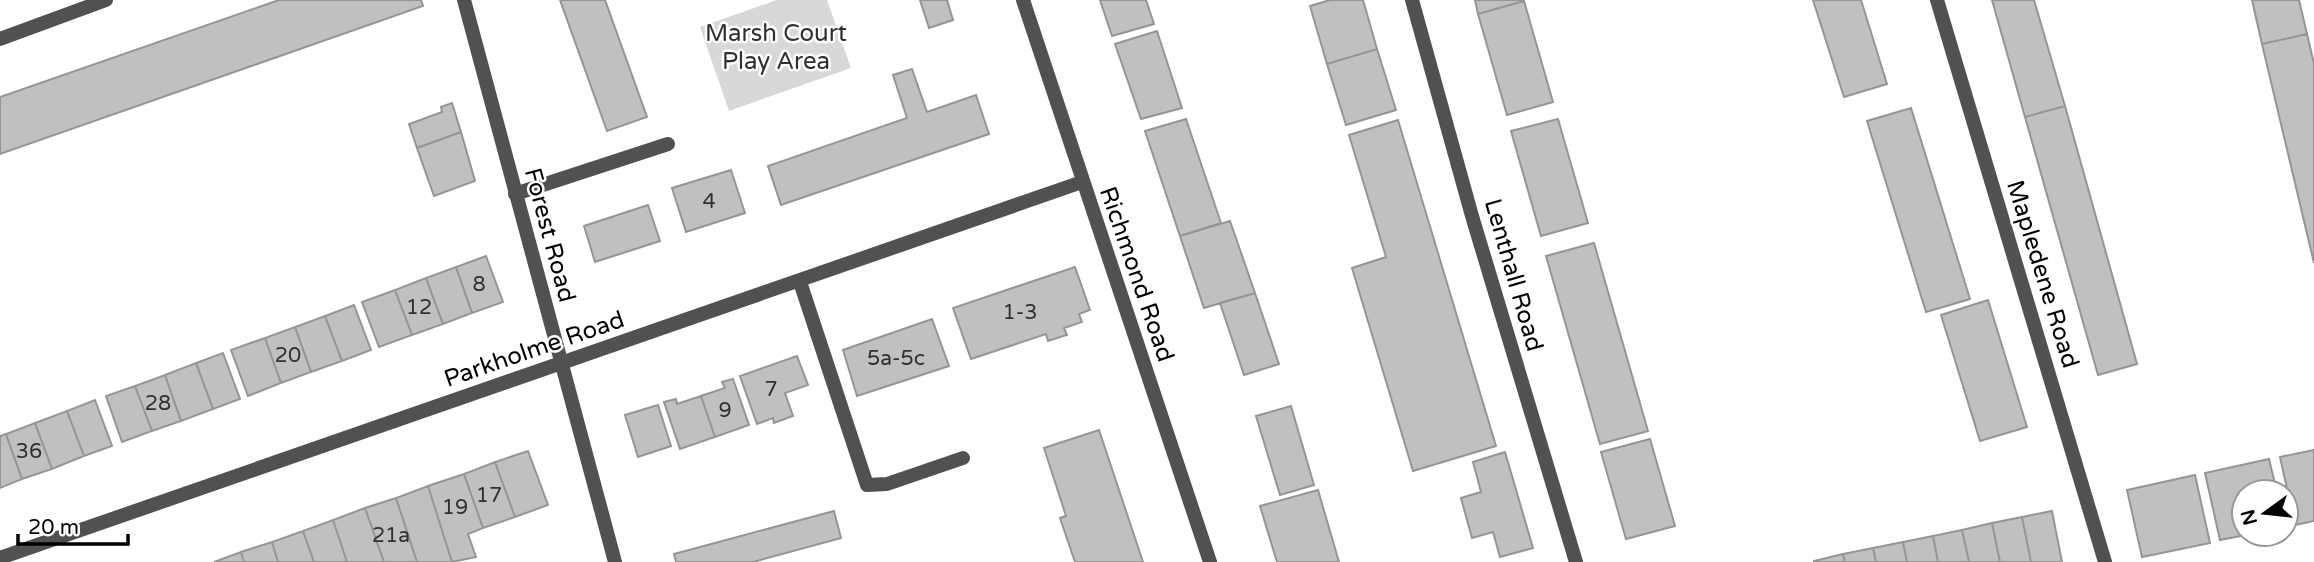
<svg xmlns="http://www.w3.org/2000/svg" width="2314" height="562" viewBox="0 0 2314 562" font-family="'Varela Round',sans-serif">
	<style>
		.green { fill: #d8d8d8 }
		.building { fill: #c0c0c0; stroke: #959595; stroke-width: 2 }
		.lines { fill: none; stroke-linecap: round; stroke-linejoin: round }
		.service { stroke: #515151; stroke-width: 14 }
		.minor { stroke: #515151; stroke-width: 14 }
		.tertiary { stroke: #515151; stroke-width: 14 }
		.labels { text-anchor: middle; stroke-width: 5; stroke-linejoin: round; paint-order: stroke }
		.number-label { font-size: 21px; fill: #303030 }
		.park-label { font-size: 24px; fill: #2f2f2f; stroke: #fff }
		.street-label { font-size: 24px; fill: #000; stroke: #fff }
	</style>
	<rect width="100%" height="100%" fill="#fff"/>
	<path class="green" d="M777,0H827L851,68L729,111L700,27Z"/>
	<path class="building" d="M279,0H421L423,6L0,154V97Z
		M560,0H605L647,117L607,131Z
		M920,0H947L953,20L929,28Z
		M1100,0H1146L1154,24L1112,36Z
		M1330,0H1363L1377,49L1327,64L1310,6Z
		M1475,0H1524V1L1478,14Z
		M1813,0H1861L1887,84L1844,97Z
		M1992,0H2034L2065,106L2025,117Z
		M2252,0H2299L2307,34L2262,44Z
		M1524,1L1553,102L1507,115L1478,14Z
		M1157,31L1182,108L1141,119L1115,44Z
		M2307,34L2314,64V263L2262,44Z
		M1377,49L1396,110L1346,125L1327,64Z
		M912,69L927,112L976,95L989,134L781,205L768,166L907,118L893,75Z
		M452,103L461,132L417,148L409,124L442,112L441,107Z
		M2065,106L2137,364L2098,375L2025,117Z
		M1911,108L1970,299L1926,312L1867,121Z
		M1186,119L1221,223L1180,236L1145,131Z
		M1558,119L1588,223L1541,236L1511,131Z
		M1398,120L1496,446L1413,471L1352,268L1386,257L1349,135Z
		M461,132L475,181L434,196L417,148Z
		M731,170L745,213L686,232L672,188Z
		M648,205L660,241L595,262L584,226Z
		M1230,221L1255,293L1204,308L1180,236Z
		M1594,243L1648,431L1600,444L1546,256Z
		M486,256L503,302L472,313L456,267Z
		M456,267L472,313L443,324L426,278Z
		M1075,267L1090,310L1079,314L1082,322L1064,328L1067,335L1048,341L1046,334L971,359L953,308Z
		M426,278L443,324L412,335L395,290Z
		M395,290L412,335L379,347L362,302Z
		M1255,293L1279,364L1244,375L1220,303Z
		M1988,300L2027,427L1980,441L1941,315Z
		M354,305L371,350L342,361L325,316Z
		M325,316L342,361L311,372L295,327Z
		M932,319L949,366L857,396L843,350Z
		M295,327L311,372L281,383L265,338Z
		M265,338L281,383L248,396L231,350Z
		M223,353L240,399L213,409L196,363Z
		M797,356L808,385L785,393L793,416L774,423L773,418L757,424L740,376Z
		M196,363L213,409L181,421L165,375Z
		M165,375L181,421L152,431L135,386Z
		M733,379L749,425L715,437L701,396L725,388L722,382Z
		M135,386L152,431L122,442L106,396Z
		M701,396L715,437L680,449L664,402L676,399L677,404Z
		M95,400L112,446L84,456L67,411Z
		M658,405L671,446L638,457L625,415Z
		M1291,406L1314,485L1280,495L1256,416Z
		M67,411L84,456L52,469L35,423Z
		M35,423L52,469L22,479L6,434Z
		M1099,430L1143,562H1075L1060,518L1066,516L1044,448Z
		M6,434L22,479L0,488V436Z
		M1650,439L1675,526L1626,539L1601,452Z
		M2314,450V521L2295,525L2280,457Z
		M528,451L548,505L515,517L495,462Z
		M1505,452L1533,548L1500,557L1493,532L1472,538L1461,498L1481,492L1473,462Z
		M2269,459L2277,492H2244V534H2251L2220,540L2205,473Z
		M495,462L515,517L483,528L464,474Z
		M464,474L483,528L468,534L476,557L452,562L428,486Z
		M2195,475L2210,543L2142,557L2127,490Z
		M428,486L452,562H417L396,498Z
		M1318,490L1339,562H1277L1260,506Z
		M396,498L417,562H384L365,508Z
		M365,508L384,562H347L333,520Z
		M834,511L841,538L753,562H676L674,554Z
		M2052,511L2062,562H2031L2022,517Z
		M2022,517L2031,562H2000L1992,523Z
		M333,520L347,562H314L303,531Z
		M1992,523L2000,562H1969L1962,530Z
		M1962,530L1969,562H1938L1933,536Z
		M303,531L314,562H278L272,542Z
		M1933,536L1938,562H1907L1903,542Z
		M272,542L278,562H244L241,552Z
		M1903,542L1907,562H1876L1873,548Z
		M1873,548L1876,562H1845L1843,554Z
		M241,552L244,562H214Z
		M1843,554L1845,562H1814V561Z"/>
	<g class="lines">
		<path class="service" d="M515,194L668,144
			M800,282L867,485L887,484L963,458"/>
		<path class="minor" d="M464,0L615,562
			M1412,0L1472,216L1576,562
			M1937,0L2105,562
			M0,39L106,0
			M0,558L1082,182"/>
		<path class="tertiary" d="M1023,0L1210,562"/>
	</g>
	<g class="labels">
		<g class="number-label">
			<text x="709" y="208">4</text>
			<text x="479" y="291">8</text>
			<text x="419" y="314">12</text>
			<text x="1020" y="319">1-3</text>
			<text x="288" y="362">20</text>
			<text x="896" y="365">5a-5c</text>
			<text x="771" y="396">7</text>
			<text x="158" y="410">28</text>
			<text x="725" y="417">9</text>
			<text x="29" y="458">36</text>
			<text x="489" y="502">17</text>
			<text x="455" y="514">19</text>
			<text x="391" y="542">21a</text>
		</g>
		<g class="park-label">
			<text x="776" y="41">Marsh Court<tspan x="776" dy="28">Play Area</tspan></text>
		</g>
		<g class="street-label">
			<text transform="translate(550 235) rotate(75)" y="8">Forest Road</text>
			<text transform="translate(1137 274) rotate(71)" y="8">Richmond Road</text>
			<text transform="translate(2043 274) rotate(73)" y="8">Mapledene Road</text>
			<text transform="translate(1514 275) rotate(74)" y="8">Lenthall Road</text>
			<text transform="translate(534 349) rotate(-19)" y="8">Parkholme Road</text>
		</g>
	</g>
	<g transform="translate(2265 513) rotate(255)"><circle r="33" fill="#ffffff" stroke="#999999" stroke-width="2"/>
	<path d="M0-5L12 26L0 18L-12 26Z" fill="#000000"/>
	<text y="-10" font-size="19" font-weight="bold" text-anchor="middle" fill="#000000">N</text>
	</g>
	<path d="M18 534v10h110v-10" fill="none" stroke="#000000" stroke-width="3.5"/>
	<text x="28" y="534" font-size="21" fill="#000000" stroke="#ffffff" stroke-width="5" paint-order="stroke">20 m</text>
</svg>
